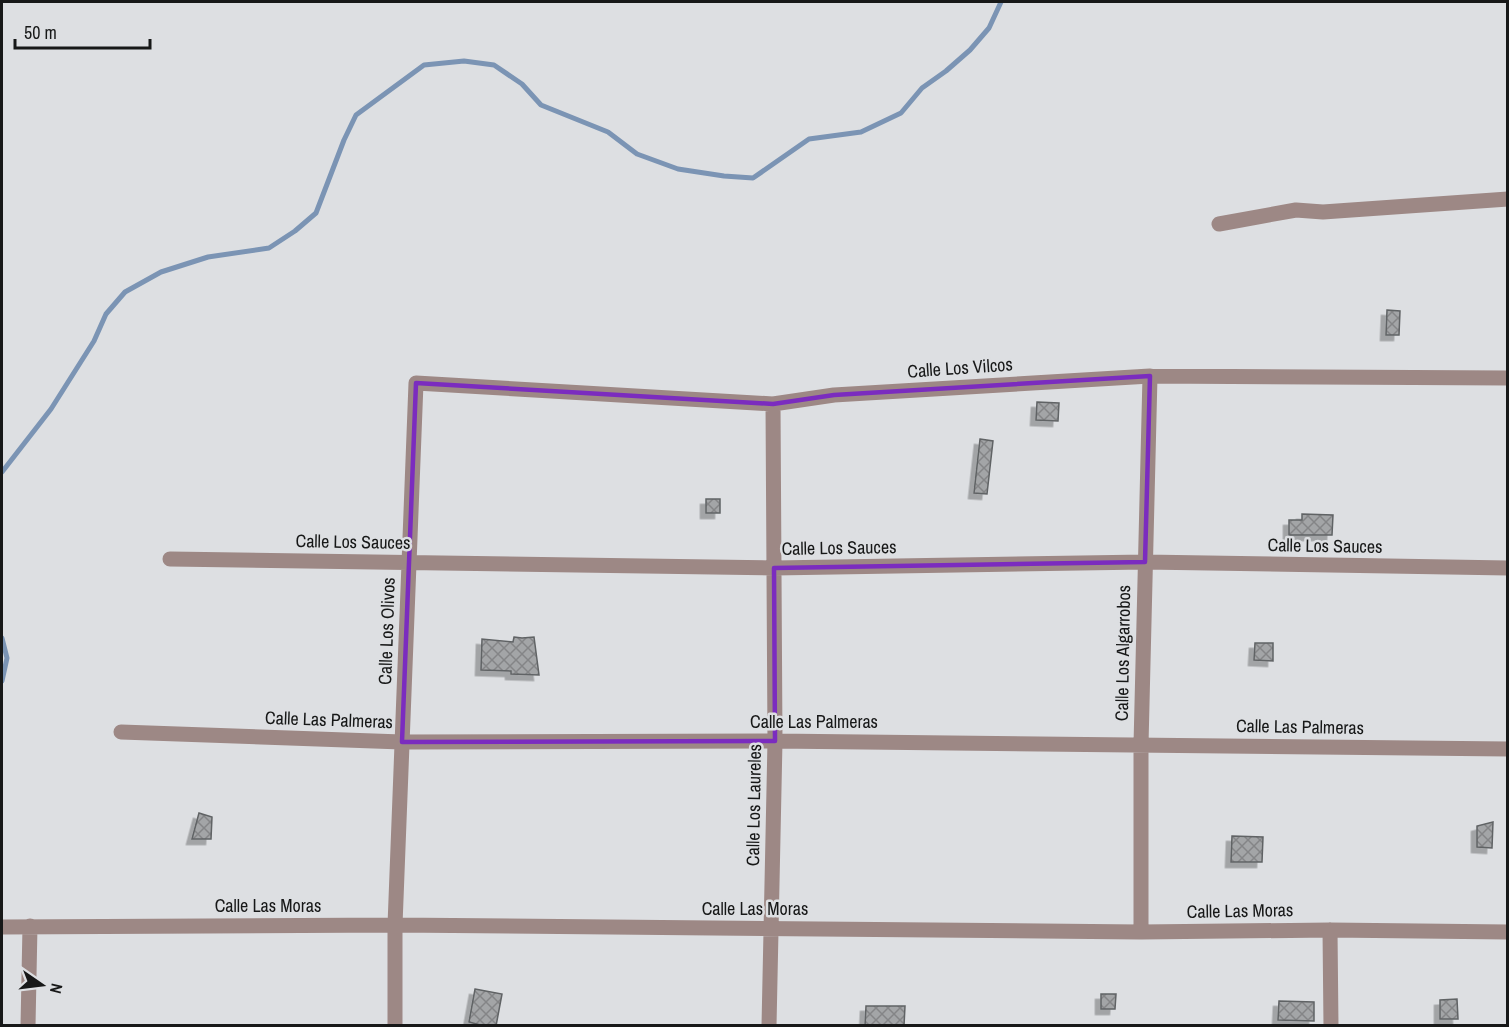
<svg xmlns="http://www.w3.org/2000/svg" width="1509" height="1027" viewBox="0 0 1509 1027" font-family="'Archivo Narrow',sans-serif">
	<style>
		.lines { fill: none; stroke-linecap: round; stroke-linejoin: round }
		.stream { stroke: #7b94b4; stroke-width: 5 }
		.building { fill: url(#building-cross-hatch); stroke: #606365; stroke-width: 1.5; filter: url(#shadow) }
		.street { stroke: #9d8885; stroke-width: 15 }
		.marked { fill: none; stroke: #7b2cbf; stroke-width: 4.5; stroke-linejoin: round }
		.labels { text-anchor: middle; stroke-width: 5; stroke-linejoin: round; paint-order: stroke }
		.street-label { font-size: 18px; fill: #171818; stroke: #dddfe2 }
	</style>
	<defs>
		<pattern id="building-cross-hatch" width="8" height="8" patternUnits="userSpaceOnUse" patternTransform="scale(1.5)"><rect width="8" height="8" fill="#a3a5a7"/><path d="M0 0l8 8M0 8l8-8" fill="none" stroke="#848587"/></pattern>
		<filter id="shadow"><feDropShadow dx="-5.5" dy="5.5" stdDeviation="0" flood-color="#0004"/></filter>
	</defs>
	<rect width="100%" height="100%" fill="#dddfe2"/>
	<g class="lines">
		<path class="stream" d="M2,472L51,409L94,341L106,314L125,292L161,272L208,257L269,248L295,231L316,213L344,140L356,115L424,65L464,61L494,65L522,84L541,105L608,132L637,154L678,169L724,176L753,178L809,139L861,132L901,113L922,88L946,71L970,50L989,28L1001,2
			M2,638L7,658L2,681"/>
	</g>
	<path class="building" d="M1387,310L1400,311L1399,335H1386Z
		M1037,402L1059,403L1058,421L1036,420Z
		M980,439L993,441L987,494L974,493Z
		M706,499H720V513H706Z
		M1302,514L1333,515L1332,535H1289V520H1302Z
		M514,637L522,638L534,637L539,675L511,674V671L481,670L482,639L513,642Z
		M1255,643H1273V661L1254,660Z
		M199,813L212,817L211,839H192Z
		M1493,822L1492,848L1477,847V826Z
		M1232,836L1263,837L1262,862H1231Z
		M475,989L502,994L496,1026H484L469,1022Z
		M1101,994H1116L1115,1009H1101Z
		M1457,999L1458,1019H1440V1000Z
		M1279,1001L1314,1002V1021L1278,1020Z
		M866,1006H905L904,1026H865Z"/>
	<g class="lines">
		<path class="street" d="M1219,224L1296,210L1323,212L1508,199
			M170,559L774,568L1145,562L1508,568
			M121,732L402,742L775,741L1508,749
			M2,927L395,925L1141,932L1330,930L1508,932
			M1330,930L1331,1026
			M1141,932V745L1150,376
			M28,1026L30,926
			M395,1026V925L416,383L773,404L834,395L1150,376L1508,378
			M769,1026L775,741L773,404"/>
	</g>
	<path class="marked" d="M1150,376L1145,562L774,568L775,741L402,742L416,383L773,404L834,395Z"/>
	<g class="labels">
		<g class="street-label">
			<text transform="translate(960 368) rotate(-4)" y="6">Calle Los Vilcos</text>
			<text transform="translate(353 542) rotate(1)" y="6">Calle Los Sauces</text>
			<text transform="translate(1325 546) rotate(1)" y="6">Calle Los Sauces</text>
			<text transform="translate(839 548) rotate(-1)" y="6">Calle Los Sauces</text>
			<text transform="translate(387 631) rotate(-88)" y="6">Calle Los Olivos</text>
			<text transform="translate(1123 653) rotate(-89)" y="6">Calle Los Algarrobos</text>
			<text transform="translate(329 720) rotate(2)" y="6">Calle Las Palmeras</text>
			<text x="814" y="728">Calle Las Palmeras</text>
			<text transform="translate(1300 727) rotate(1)" y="6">Calle Las Palmeras</text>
			<text transform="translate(754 805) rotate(-89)" y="6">Calle Los Laureles</text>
			<text x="268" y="912">Calle Las Moras</text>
			<text x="755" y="915">Calle Las Moras</text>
			<text transform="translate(1240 911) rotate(-1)" y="6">Calle Las Moras</text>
		</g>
	</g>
	<rect width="1509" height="1027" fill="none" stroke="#171818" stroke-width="6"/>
	<g transform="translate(42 985) rotate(104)" stroke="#dddfe2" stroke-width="4.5" paint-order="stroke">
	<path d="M0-4.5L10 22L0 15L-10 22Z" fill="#171818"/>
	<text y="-9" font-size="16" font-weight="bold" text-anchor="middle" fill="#171818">N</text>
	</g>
	<path d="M15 39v9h135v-9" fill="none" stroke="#171818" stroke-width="3"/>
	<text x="24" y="39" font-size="18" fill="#171818" stroke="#dddfe2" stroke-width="4.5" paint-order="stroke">50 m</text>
</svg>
